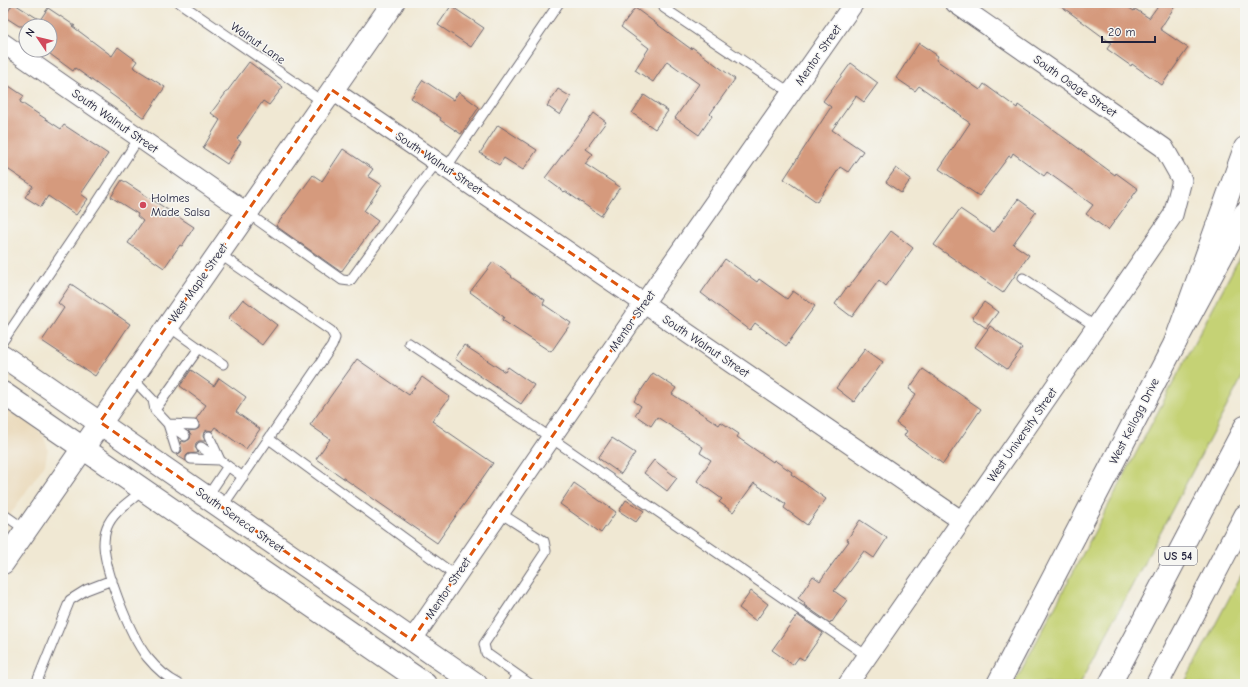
<svg xmlns="http://www.w3.org/2000/svg" width="1248" height="687" viewBox="0 0 1248 687" font-family="'Comic Neue',sans-serif">
	<style>
		.built { fill: #ead9ba }
		.green { fill: #c5d274; stroke: #747a58 }
		.building { fill: #d59a7d }
		.lines { fill: none; stroke-linecap: round; stroke-linejoin: round }
		.service-casing { stroke: #6a6770; stroke-width: 11 }
		.minor-casing { stroke: #6a6770; stroke-width: 21 }
		.tertiary-casing { stroke: #6a6770; stroke-width: 24 }
		.secondary-casing { stroke: #6a6770; stroke-width: 24 }
		.motorway-casing { stroke: #6a6770; stroke-width: 24 }
		.service { stroke: #fff; stroke-width: 9 }
		.minor { stroke: #fff; stroke-width: 19 }
		.tertiary { stroke: #fff; stroke-width: 22 }
		.secondary { stroke: #fff; stroke-width: 22 }
		.motorway { stroke: #fff; stroke-width: 22 }
		.marked { fill: none; stroke: #de560e; stroke-width: 3; stroke-dasharray: 8 5; stroke-linejoin: round }
		.poi-dot { fill: #d1495b; stroke: #f6f6f2; stroke-width: 1.5 }
		.labels { text-anchor: middle; stroke-width: 3; stroke-linejoin: round; paint-order: stroke }
		.shield { fill: #f6f6f2; stroke: #626272; stroke-width: 1 }
		.shield-label { font-size: 11px; font-weight: bold; fill: #22223b }
		.street-label { font-size: 12px; fill: #22223b; stroke: #f6f6f2 }
		.poi-label { font-size: 12px; fill: #22223b; stroke: #f6f6f2; text-anchor: start }
	</style>
	<rect width="100%" height="100%" fill="#f6f6f2"/>
	<filter id="ink" filterUnits="userSpaceOnUse"><feTurbulence type="fractalNoise" baseFrequency=".025" numOctaves="2"/><feDisplacementMap in="SourceGraphic" scale="8" xChannelSelector="R" yChannelSelector="G"/><feConvolveMatrix kernelMatrix="1 2 1 2 8 2 1 2 1" color-interpolation-filters="sRGB"/></filter>
	<filter id="wash" filterUnits="userSpaceOnUse"><feTurbulence type="fractalNoise" baseFrequency=".012" numOctaves="4" result="noise"/><feDisplacementMap in="SourceGraphic" scale="16" xChannelSelector="R" yChannelSelector="G"/><feGaussianBlur stdDeviation="0.9" result="paint"/><feColorMatrix in="noise" values="0 0 0 0 0 0 0 0 0 0 0 0 0 0 0 0 0 1.4 0 .05"/><feComposite in="paint" operator="in"/></filter>
	<g filter="url(#wash)">
		<rect width="100%" height="100%" fill="#f0e8d3"/>
		<path class="built" d="M3,405L32,424L43,435L48,449L45,464L3,525Z"/>
		<path class="green" d="M1245,247V372L1080,684H1014Z
			M1245,568V684H1184Z"/>
		<g id="blocks">
			<path class="building" d="M13,3L40,20L48,8L75,26H72L112,56L118,47L137,61L133,67L165,87L144,118L75,68L73,71L50,54V26H19L5,17Z
				M1057,3H1122L1134,11L1135,9L1149,18L1160,3H1177L1160,29L1188,48L1162,85L1132,64L1131,66L1107,49L1111,43Z
				M451,6L484,28L471,47L438,25Z
				M635,8L691,49L692,47L735,79L710,114L712,116L699,135L675,118L699,84L667,61L653,82L635,70L649,48L621,27Z
				M919,43L938,56L936,60L980,90L984,84L1017,108L1018,105L1037,118L1115,175L1116,173L1138,189L1108,230L1086,214L1093,205L1047,172L1044,176L1013,153L1011,157L1009,156L979,196L939,169L970,123L961,117L962,116L919,86L915,91L896,78Z
				M249,62L283,87L269,105L263,101L237,139L241,142L227,164L203,148L220,120L211,113Z
				M851,63L878,83L864,102L856,96L832,130L863,151L848,172L840,167L817,202L784,179L831,107L823,101Z
				M423,80L453,100L459,92L479,107L461,134L440,120L441,118L411,98Z
				M3,82L24,96L20,102L61,129L64,125L108,154L81,194L88,199L76,215L48,196L41,207L25,197L33,186L3,166Z
				M558,89L571,97L560,115L547,106Z
				M644,95L668,111L655,129L632,113Z
				M594,113L606,122L586,149L593,154L585,164L620,187L601,216L565,191L564,192L545,178Z
				M498,125L537,150L523,170L504,158L499,165L480,153Z
				M343,149L373,169L368,176L382,185L364,211L378,221L341,272L276,226L313,175L322,181Z
				M896,168L911,179L901,193L886,182Z
				M122,180L194,227L182,246L180,245L164,268L128,243L143,221L137,216L138,214L111,197Z
				M1018,199L1036,212L1013,244L1029,255L1003,293L934,245L960,209L994,232Z
				M891,231L913,248L886,286L879,280L852,317L835,304L847,287L848,288Z
				M725,259L757,282L759,279L787,299L793,291L815,306L786,346L755,323L750,330L701,293Z
				M493,262L512,276L511,277L545,300L543,304L571,323L551,352L502,320L504,317L470,292Z
				M71,284L130,324L95,376L42,341L64,308L58,303Z
				M243,299L277,325L262,345L228,319Z
				M984,302L998,312L986,328L972,318Z
				M990,326L1022,348L1007,369L975,347Z
				M464,345L505,372L508,367L534,385L521,404L455,359Z
				M865,349L883,362L854,402L836,388Z
				M357,359L409,395L422,377L450,397L432,421L493,463L437,543L316,459L330,439L310,425Z
				M923,369L981,409L943,464L904,436L907,431L896,423L916,394L909,389Z
				M191,370L214,386L219,378L246,397L236,412L260,429L246,449L215,427L212,431L207,430L204,432L203,436L205,441H199L196,443L195,447L198,452L197,453L188,454L186,456V461L176,455L180,453L182,451L180,442L181,441L185,442L190,439L191,434L188,431L196,430L199,428V423L196,419L206,405L180,386Z
				M653,373L676,388L672,394L719,425L721,422L739,434L737,437L773,462L774,460L792,472L791,474L826,499L807,525L784,508L786,504L754,483L733,512L719,502L722,499L697,481L711,460L700,453L703,447L657,417L651,426L635,415L641,406L634,401Z
				M612,438L635,453L621,474L598,458Z
				M654,460L677,478L667,491L644,473Z
				M574,483L616,512L601,533L560,504Z
				M626,500L644,511L636,522L619,511Z
				M860,520L887,538L874,558L864,551L834,591L847,600L832,622L831,621L830,623L804,605L805,603L798,598L813,576L820,581L849,541L847,540Z
				M751,591L768,604L756,621L739,608Z
				M797,615L823,633L804,660L799,657L793,665L772,650Z"/>
		</g>
	</g>
	<g filter="url(#ink)">
		<use href="#blocks" fill-opacity="0" stroke="#6a6770" stroke-width="1"/>
		<g class="lines">
			<defs>
				<path id="service" d="M180,3L323,102
					M664,8L791,93
					M446,168L559,3
					M246,212L342,280L350,281L417,188L437,162
					M218,253L331,331L335,338L332,346L222,507
					M1023,278L1096,327
					M3,341L98,201L139,138
					M409,343L525,420L867,656
					M199,348L223,364
					M132,378L153,400L155,410L168,424L185,436
					M155,410L199,348L168,326
					M269,439L456,576
					M201,447L243,477
					M176,449L168,424L194,425
					M191,459L220,460L209,436
					M143,490C131,501 113,511 107,527C105,532 104,539 104,545C105,572 130,635 147,657C156,668 167,678 179,684
					M207,497L228,466
					M500,513L544,541L546,551L484,644L486,653L530,684
					M3,514L26,530
					M36,684L70,600L86,590L112,580
					M512,684L518,676"/>
				<path id="minor" d="M3,43L246,212
					M332,90L962,521
					M412,640L644,303L854,3
					M848,684L1038,411L1173,215L1182,180L1164,148L955,3"/>
				<path id="tertiary" d="M3,356L476,684
					M3,393L425,684
					M3,563L393,3"/>
				<path id="secondary" d="M998,684L1175,343L1245,148"/>
				<path id="motorway" d="M1175,343L1245,213
					M1110,684L1245,427
					M1157,684L1245,516"/>
			</defs>
			<use href="#service" class="service-casing"/>
			<use href="#minor" class="minor-casing"/>
			<use href="#tertiary" class="tertiary-casing"/>
			<use href="#secondary" class="secondary-casing"/>
			<use href="#motorway" class="motorway-casing"/>
			<use href="#service" class="service"/>
			<use href="#minor" class="minor"/>
			<use href="#tertiary" class="tertiary"/>
			<use href="#secondary" class="secondary"/>
			<use href="#motorway" class="motorway"/>
		</g>
	</g>
	<path class="marked" d="M332,90L644,303L412,640L100,422Z"/>
	<circle class="poi-dot" cx="143" cy="205" r="4"/>
	<g class="labels">
		<rect class="shield" x="1159" y="547" width="38" height="18" rx="3"/>
		<g class="shield-label">
			<text x="1178" y="560">US 54</text>
		</g>
		<g class="street-label">
			<text transform="translate(258 43) rotate(35)" y="4">Walnut Lane</text>
			<text transform="translate(818 55) rotate(-55)" y="4">Mentor Street</text>
			<text transform="translate(1075 86) rotate(35)" y="4">South Osage Street</text>
			<text transform="translate(115 121) rotate(35)" y="4">South Walnut Street</text>
			<text transform="translate(439 163) rotate(34)" y="4">South Walnut Street</text>
			<text transform="translate(198 283) rotate(-55)" y="4">West Maple Street</text>
			<text transform="translate(632 321) rotate(-55)" y="4">Mentor Street</text>
			<text transform="translate(706 346) rotate(34)" y="4">South Walnut Street</text>
			<text transform="translate(1134 421) rotate(-63)" y="4">West Kellogg Drive</text>
			<text transform="translate(1022 435) rotate(-55)" y="4">West University Street</text>
			<text transform="translate(240 520) rotate(35)" y="4">South Seneca Street</text>
			<text transform="translate(448 588) rotate(-56)" y="4">Mentor Street</text>
		</g>
		<g class="poi-label">
			<text x="151" y="202">Holmes<tspan x="151" dy="14">Made Salsa</tspan></text>
		</g>
	</g>
	<rect width="1248" height="687" fill="none" stroke="#f6f6f2" stroke-width="16"/>
	<g transform="translate(38 38) rotate(305)"><circle r="19" fill="#f6f6f2" stroke="#a1a1a9"/>
	<path d="M0-3L7 15L0 10L-7 15Z" fill="#d1495b"/>
	<text y="-6" font-size="11" font-weight="bold" text-anchor="middle" fill="#22223b">N</text>
	</g>
	<path d="M1102 36v6h53v-6" fill="none" stroke="#22223b" stroke-width="2"/>
	<text x="1108" y="36" font-size="12" fill="#22223b" stroke="#f6f6f2" stroke-width="3" paint-order="stroke">20 m</text>
</svg>
